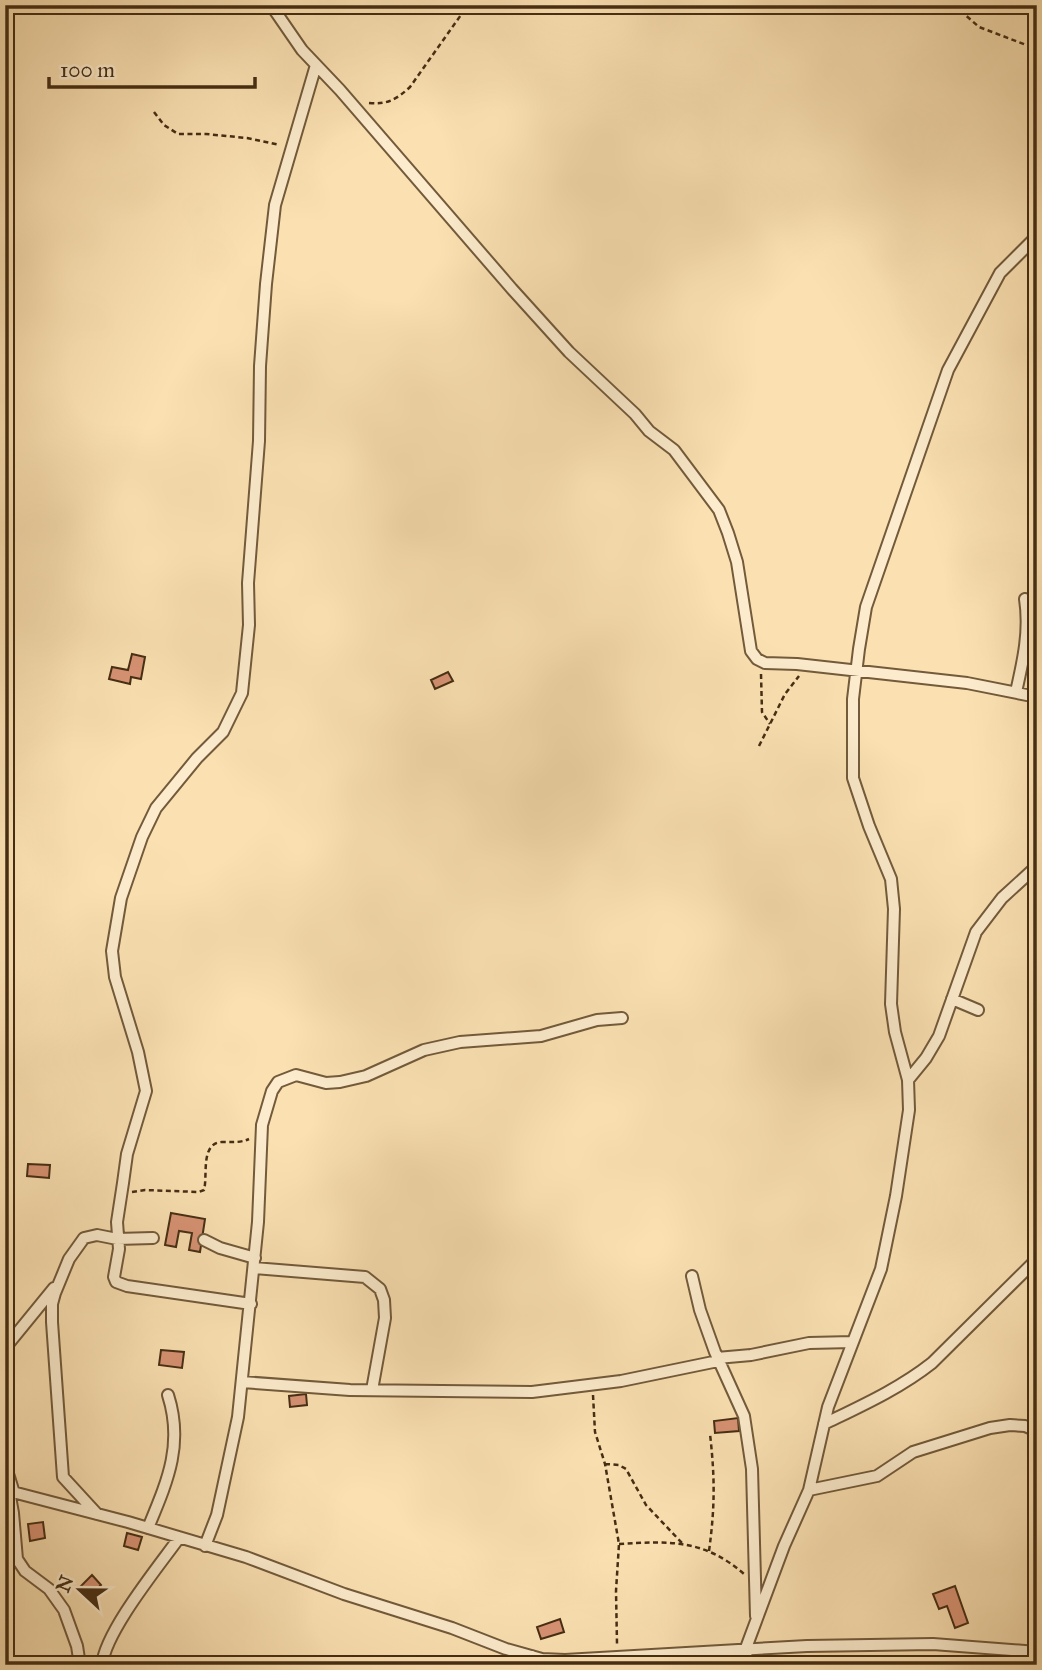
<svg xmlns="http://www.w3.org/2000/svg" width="1042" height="1670" viewBox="0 0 1042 1670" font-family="'IM FELL Great Primer',serif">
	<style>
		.building { fill: #d89374; stroke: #452d13; stroke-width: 2 }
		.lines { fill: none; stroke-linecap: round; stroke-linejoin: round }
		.minor-casing { stroke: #725a3b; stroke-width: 14 }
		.path { stroke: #452d13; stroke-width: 2.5; stroke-dasharray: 5 3.5; stroke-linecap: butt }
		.minor { stroke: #fceccd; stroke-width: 10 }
	</style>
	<rect width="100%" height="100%" fill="#fbe1b2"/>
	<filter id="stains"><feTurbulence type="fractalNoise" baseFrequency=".00286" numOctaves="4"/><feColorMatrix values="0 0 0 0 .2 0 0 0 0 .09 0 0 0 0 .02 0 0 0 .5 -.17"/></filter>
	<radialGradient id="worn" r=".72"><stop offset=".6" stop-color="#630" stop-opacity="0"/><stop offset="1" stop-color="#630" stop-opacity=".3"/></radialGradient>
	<path class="building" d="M132,654L145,657L141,679L131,677L130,684L109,679L112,667L128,670Z
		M448,672L453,681L435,689L431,680Z
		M28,1164L50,1165L49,1178L27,1176Z
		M171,1213L205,1219L200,1252L189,1250L192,1233L179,1231L176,1247L165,1245Z
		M161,1350L184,1352L182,1368L159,1365Z
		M306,1394L307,1405L290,1407L289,1396Z
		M738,1418L739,1431L715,1433L714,1421Z
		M43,1522L45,1538L30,1541L28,1524Z
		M127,1533L142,1537L138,1550L124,1546Z
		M92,1575L101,1585L87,1598L79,1588Z
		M955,1586L968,1623L955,1628L947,1606L939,1609L933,1594Z
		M560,1619L564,1632L541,1639L537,1627Z"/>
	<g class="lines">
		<defs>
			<path id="minor" d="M271,5L302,50L340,90L512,289L569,352L635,414L649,431L674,450L719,510L728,533L737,562L751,651L757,659L765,663L797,664L967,683L1037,697
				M1016,692C1023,661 1030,631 1025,599
				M952,999L978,1010
				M1035,1078L1037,1079
				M908,1080L926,1058L939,1036L976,932L1002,898L1037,866
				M204,1240L220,1248L255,1258
				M254,1268L365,1277L380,1289L384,1300L385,1318L372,1390
				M692,1276L700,1310L715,1352L744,1416L752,1469L756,1616
				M251,1304L127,1286L116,1282L114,1277L119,1249L117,1222L123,1183L127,1154L146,1091L138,1052L115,977L112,951L121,898L142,837L156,808L197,758L223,732L242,693L249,625L248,583L259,441L260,366L266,284L275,205L316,65
				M5,1348L54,1288
				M717,1358L751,1355L809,1343L853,1342
				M242,1382L350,1390L532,1392L621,1381L718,1361
				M824,1424C861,1406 899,1389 932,1363L1037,1259
				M5,1464L14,1493
				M5,1490L128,1522L246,1557L344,1594L452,1628L506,1649L542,1659L565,1660L807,1646L933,1644L1037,1652
				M809,1490L877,1476L913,1452L990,1428L1010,1425L1025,1426L1032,1429L1037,1436
				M9,1491L13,1513L17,1559L25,1571L49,1589L64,1610L77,1646L80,1665
				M97,1514L63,1477L52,1322V1304L55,1293L69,1259L84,1238L97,1235L117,1239L153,1238
				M148,1528C167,1482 184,1445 168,1395
				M205,1546L217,1515L238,1417L258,1222L262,1125L272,1091L278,1082L296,1075L326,1083L340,1082L366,1076L424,1050L460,1042L541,1036L597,1020L622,1018
				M1011,1650L1013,1665
				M102,1665C105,1632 158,1567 179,1538
				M512,1665L532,1656
				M747,1665L746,1648L784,1546L809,1490L828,1407L881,1269L896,1196L909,1110L908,1080L895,1032L891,1004L894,909L891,879L869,826L853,778V699L859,649L866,607L948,370L1000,273L1037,236"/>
		</defs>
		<use href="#minor" class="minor-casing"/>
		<path class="path" d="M954,5L979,27L1037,49
			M369,103C387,105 397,99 410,87L468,5
			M154,112L164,125L178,134H206L247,138L280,145
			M761,674L762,712L770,724
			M759,746L785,694L799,676
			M132,1192L145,1190L199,1192L204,1190C208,1175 200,1143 222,1142C232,1142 240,1143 249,1139
			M593,1395L595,1432L605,1464L619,1544L616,1591L617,1644
			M605,1464L619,1465L626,1469L646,1505L682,1543
			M619,1544C669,1541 704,1539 744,1574
			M709,1551C715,1507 715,1478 710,1434"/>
		<use href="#minor" class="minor"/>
	</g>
	<rect width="1042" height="1670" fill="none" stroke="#fbe1b2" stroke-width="28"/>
	<rect x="7" y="7" width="1028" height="1656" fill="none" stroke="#452d13" stroke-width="3.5"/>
	<rect x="14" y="14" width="1014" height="1642" fill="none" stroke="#452d13" stroke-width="2"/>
	<g transform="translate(80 1590) rotate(292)" stroke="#fceccd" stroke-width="5" paint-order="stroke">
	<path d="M0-5L12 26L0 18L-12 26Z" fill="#452d13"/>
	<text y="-10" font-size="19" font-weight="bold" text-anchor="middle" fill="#452d13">N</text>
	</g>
	<path d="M49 77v10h206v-10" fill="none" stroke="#452d13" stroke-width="3.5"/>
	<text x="60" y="77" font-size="21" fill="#452d13" stroke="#fceccd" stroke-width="5" paint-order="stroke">100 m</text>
	<rect width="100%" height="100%" filter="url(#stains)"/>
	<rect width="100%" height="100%" fill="url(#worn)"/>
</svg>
